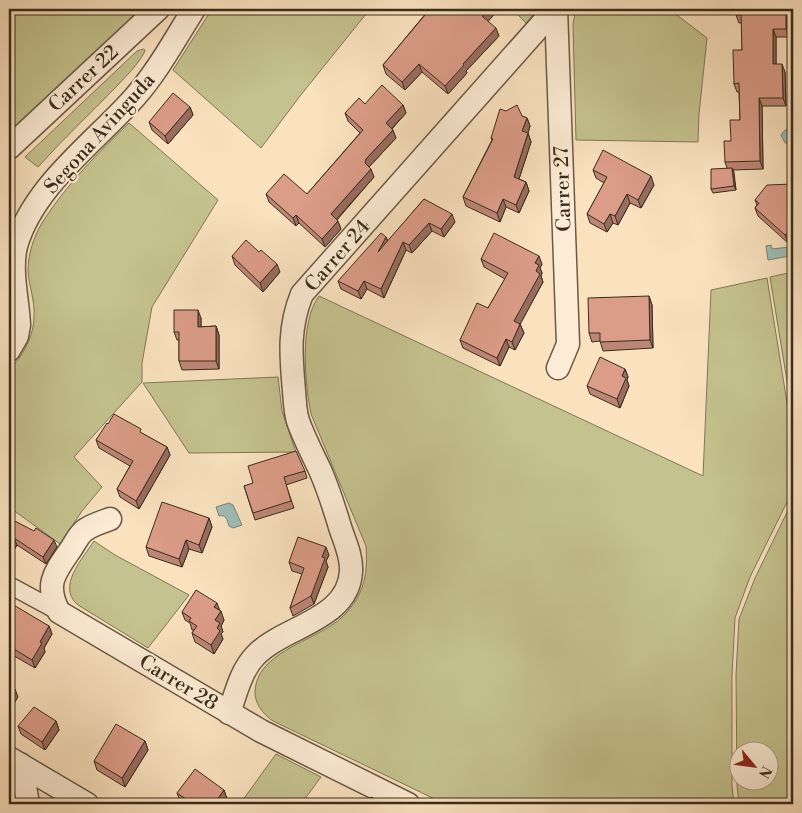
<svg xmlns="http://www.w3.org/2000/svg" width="802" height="813" viewBox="0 0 802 813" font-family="'Libre Bodoni',serif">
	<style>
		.green { fill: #c4c28e; stroke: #7f7856; fill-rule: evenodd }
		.water { fill: #9fbdb7; stroke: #778379 }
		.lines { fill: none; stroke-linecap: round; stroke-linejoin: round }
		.pedestrian-casing { stroke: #6a5a46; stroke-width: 19 }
		.minor-casing { stroke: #6a5a46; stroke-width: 25 }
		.pedestrian { stroke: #fcecd5; stroke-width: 16 }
		.minor { stroke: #fcecd5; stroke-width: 22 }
		.wall { fill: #bc8675; stroke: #3a2d1d }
		.shaded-wall { fill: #996d5f; stroke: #3a2d1d }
		.building { fill: #db9c88; stroke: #3a2d1d }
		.labels { text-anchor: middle; stroke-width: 4; stroke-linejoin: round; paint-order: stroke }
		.street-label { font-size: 20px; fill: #3a2d1d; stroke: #fcecd5 }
	</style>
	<rect width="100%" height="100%" fill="#fae2bf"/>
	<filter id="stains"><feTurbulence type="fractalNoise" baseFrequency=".004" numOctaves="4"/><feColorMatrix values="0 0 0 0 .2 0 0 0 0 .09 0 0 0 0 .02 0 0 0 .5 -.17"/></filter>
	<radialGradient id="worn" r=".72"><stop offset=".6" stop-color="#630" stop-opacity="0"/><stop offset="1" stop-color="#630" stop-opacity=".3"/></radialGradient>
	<path class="green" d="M9,9H144L9,137Z
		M212,9H370L300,96L261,148L173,70Z
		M512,9H538L526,23Z
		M576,9H669L707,38L699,114L698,142L576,140L573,24Z
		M144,49L145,51C138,65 126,76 116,87C90,114 63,139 38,167L25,157L137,51Z
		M129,123L218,200L152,307L142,363V382L74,457L102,487L82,511L60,544L9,507V370C23,356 34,336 34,316C35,301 29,286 28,271C28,259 31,247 35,237C39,226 46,217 52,208C75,176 101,150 129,123Z
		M793,272V418L770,277Z
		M767,278L793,440V490L750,577L735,618L732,676V786L734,804H445L273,721C263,714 254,703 255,690C259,647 324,641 348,611C365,591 368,571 366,546L311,414C305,383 299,323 319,296L703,476L711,290Z
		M278,377L282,411L296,452L189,453L143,383Z
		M793,500V804H739L737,785L736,675L739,619L755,578ZM740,750H770V780H740Z
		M94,541L115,555L189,595L148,648L78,605C56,587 83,558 94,541Z
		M276,754L321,777L301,804H240Z"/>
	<path class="water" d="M785,130H793V143H785L781,135Z
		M771,245L772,249L789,247L790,256L768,260L766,246Z
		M229,503L233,505L242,525L233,528L229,526C227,520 226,514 219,516L216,507Z"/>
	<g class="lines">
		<defs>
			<path id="pedestrian" d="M9,585L59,612"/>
			<path id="minor" d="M556,9L568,344L558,368
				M9,148L158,9
				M9,350L17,336L19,325C18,300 10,271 16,246C33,186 95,142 134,98C158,71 175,39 194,9
				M110,519C102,522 92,525 85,530C79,534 75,543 71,549C55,572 44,584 59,612L261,731L408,804
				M229,713C236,693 241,670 256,655C284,626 349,620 351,571C352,556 344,540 340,527C334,507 328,488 320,470C312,453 304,438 298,421C295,412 295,401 294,391C291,356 288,328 302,294L555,9
				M9,758L87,804
				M20,764L24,781L28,804"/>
		</defs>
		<use href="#pedestrian" class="pedestrian-casing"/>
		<use href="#minor" class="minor-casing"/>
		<use href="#pedestrian" class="pedestrian"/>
		<use href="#minor" class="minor"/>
	</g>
	<path class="wall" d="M423,9H497L498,10L488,21L499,36L466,71L467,73L448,94L422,72L405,90L386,74L383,65L427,12Z
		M736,9H788L789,37H776V64L785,72L786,106H762L763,169L733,170L736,190L713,193L711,189L727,168L725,162L731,141L740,120L739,92H737L734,84L742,50V23H739L736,15Z
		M365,104L403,105L406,113L392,129L396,138L369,167L374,177L337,220L341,229L325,247L299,223L296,226L269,202L266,194H307L360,133L348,121L345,113Z
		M190,107L193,115L168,144L152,130L149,122Z
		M522,116L527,118L530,126L528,133L531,142L519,179L526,182L529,191L519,213L506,207L500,222L466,206L463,197L492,140L491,138Z
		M593,170L654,185L641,208L630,203L618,225L613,223L607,232L590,223L587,214L604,183L596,178Z
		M793,184V239L788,243L758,216L755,208L757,205L755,200Z
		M424,199L455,222L444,237L432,231L412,253L406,250L384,298L367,289L361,299L341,289L338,281L386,237L388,241Z
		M232,256L280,272L263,292L235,265Z
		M481,259L542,264L540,268L542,273L541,276L543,282L520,324L524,333L515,350L509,347L500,366L463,348L460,340L488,308L505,279L484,267Z
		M649,296L652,305L653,348L603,351L600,341L592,342L589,333Z
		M201,318V327L216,326L219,335V369L182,370L179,361V340H177L174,332Z
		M625,369L628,377L627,380L629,386L620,408L590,394L587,386Z
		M108,424L143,434L167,447L170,455L139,509L120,497L117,489L130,466L99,448L96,440Z
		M305,471L307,478L286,485L294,508L255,520L244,486Z
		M9,518L57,547L46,564L17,545L14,550L9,547Z
		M209,518L212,527L202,553L189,549L182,567L149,556L146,547Z
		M329,555L326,561L328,567L314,604L293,616L290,608L302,574L292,571L289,562Z
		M9,610L49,626L52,634L44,648L45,652L35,668L9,653Z
		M219,610L224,620L221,626L223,632L221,634L223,639L214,654L195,642L192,633L194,630H192L190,623L185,620L182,612Z
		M56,721L59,730L45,750L21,734L18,726Z
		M145,741L148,750L125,787L97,770L94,761Z
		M224,790L227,799L223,804H184L180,801L177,793Z"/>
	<path class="shaded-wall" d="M489,9H497L498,10L485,25L482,16Z
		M786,9H788L789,37L786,29Z
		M496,28L499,36L466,71L467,73L448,94L445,86L463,64Z
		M773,29L776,37V72L773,64Z
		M419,64L422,72L405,90L402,82Z
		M782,64L785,72L786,106L783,98Z
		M759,98L762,106L763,169L760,161Z
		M403,105L406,113L389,131L386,123Z
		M190,107L193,115L168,144L165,136Z
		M527,118L530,126L526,140L522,131Z
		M393,130L396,138L369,167L365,163L366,159Z
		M528,133L531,142L517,185L514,177Z
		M732,168L734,172L736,190L734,186Z
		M371,169L374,177L334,222L331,214Z
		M651,176L654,185L641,208L638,200Z
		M526,182L529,191L519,213L516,205Z
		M627,194L630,203L618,225L615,216Z
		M503,199L506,207L500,222L497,213Z
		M452,214L455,222L444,237L441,229Z
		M610,214L613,223L607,232L604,224Z
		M296,215L299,223L296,226L293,218Z
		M338,221L341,229L325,247L322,239Z
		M429,223L432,231L412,253L409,245Z
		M790,230L793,239L788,243L785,235Z
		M386,237L389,245L378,252Z
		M403,242L406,250L384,298L381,289Z
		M539,256L542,264L540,268L542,273L541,276L543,282L517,330L514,321L535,263Z
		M277,264L280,272L263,292L260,283Z
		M364,281L367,289L361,299L358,291Z
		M649,296L652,305L653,348L650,340Z
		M198,310L201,318V335L198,327Z
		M520,324L524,333L515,350L512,342Z
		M216,326L219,335V369L216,361Z
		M506,339L509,347L500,366L497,358Z
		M625,369L628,377L627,380L629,386L620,408L617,399L622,376Z
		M167,447L170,455L139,509L136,501Z
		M209,518L212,527L202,553L199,545Z
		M14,538L17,545L14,550L12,543Z
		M54,540L57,547L46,564L43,557Z
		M186,540L189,549L182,567L179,559Z
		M326,547L329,555L326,561L328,567L314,604L311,596L322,557Z
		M217,603L220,611L214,607Z
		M221,611L224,620L221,626L223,632L221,634L223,639L214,654L211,645L217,628L215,620Z
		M49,626L52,634L44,648L45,652L35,668L32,660L40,642Z
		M15,689L18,697L9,712V698Z
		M56,721L59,730L45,750L42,742Z
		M145,741L148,750L125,787L122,778Z
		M224,790L227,799L223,804H214Z"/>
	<path class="building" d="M430,9H489L482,16L496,28L463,64L464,65L445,86L419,64L402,82L383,65Z
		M736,9H786V29H773V64H782L783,98H759L760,161L725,162L724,141H731L730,120H740L739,83L734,84L733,50H742L741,15H736Z
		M382,85L403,105L386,123L393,130L366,159L365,163L371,169L331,214L338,221L322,239L296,215L293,218L266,194L284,174L307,194L363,130L345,113L359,98L365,104Z
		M173,93L190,107L165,136L149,122Z
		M517,105L522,116L527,118L522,131L528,133L514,177L526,182L516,205L503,199L497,213L463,197L493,139L491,138L500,109L506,111Z
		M603,150L651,176L638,200L627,194L615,216L610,214L604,224L587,214L607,177L593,170Z
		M732,168L734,186L711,189V169Z
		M793,184V230L792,232L790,230L785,235L755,208L759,203L755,200L767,185Z
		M424,199L452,214L441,229L429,223L409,245L403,242L381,289L364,281L358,291L338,281L381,233L386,237L378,252Z
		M494,233L539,256L535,263L539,265L536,271L540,274L514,321L520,324L512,342L506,339L497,358L460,340L477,303L488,308L508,273L481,259Z
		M246,240L259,252L261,250L277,264L260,283L232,256Z
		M649,296L650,340L600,342V333H589L588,298Z
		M174,310H198V327L216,326V361H179V332H174Z
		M600,357L625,369L622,376L626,378L617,399L587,386Z
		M114,414L141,429L140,432L167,447L136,501L117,489L133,461L96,440L107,423L108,424Z
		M296,451L305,471L284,477L291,501L253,513L244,486L253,483L248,466Z
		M162,502L209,518L199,545L186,540L179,559L146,547Z
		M9,518L34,531L36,528L54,540L43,557L14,538L12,543L9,541Z
		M298,537L326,547L322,557L325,558L311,596L290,608L304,568L289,562Z
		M196,590L217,603L214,607L221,611L215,620L220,623L217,628L220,631L211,645L192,633L197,626L189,621L191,618L182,612Z
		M12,604L49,626L40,642L42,643L32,660L9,646V610Z
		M9,685L15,689L9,698Z
		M34,707L56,721L42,742L18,726Z
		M116,724L145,741L122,778L94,761Z
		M195,769L224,790L214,804H193L177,793Z
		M371,797L386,804H365Z"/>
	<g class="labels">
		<g class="street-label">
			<text transform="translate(83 78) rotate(-43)" y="7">Carrer 22</text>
			<text transform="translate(99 133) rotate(-48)" y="7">Segona Avinguda</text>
			<text transform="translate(562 189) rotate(-92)" y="7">Carrer 27</text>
			<text transform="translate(337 255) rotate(-49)" y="7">Carrer 24</text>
			<text transform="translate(179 682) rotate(31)" y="7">Carrer 28</text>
		</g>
	</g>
	<rect width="802" height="813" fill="none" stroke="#fae2bf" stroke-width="30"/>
	<rect x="10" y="10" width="782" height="793" fill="none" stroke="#3a2d1d" stroke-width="2.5"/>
	<rect x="15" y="15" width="772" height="783" fill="none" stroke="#3a2d1d"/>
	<g transform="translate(754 766) rotate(119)"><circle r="24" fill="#fcecd5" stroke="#aea08b"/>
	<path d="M0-4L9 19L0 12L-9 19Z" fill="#8f2418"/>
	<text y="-8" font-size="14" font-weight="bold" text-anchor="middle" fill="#3a2d1d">N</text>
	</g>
	<rect width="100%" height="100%" filter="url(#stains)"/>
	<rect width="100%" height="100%" fill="url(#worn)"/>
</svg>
